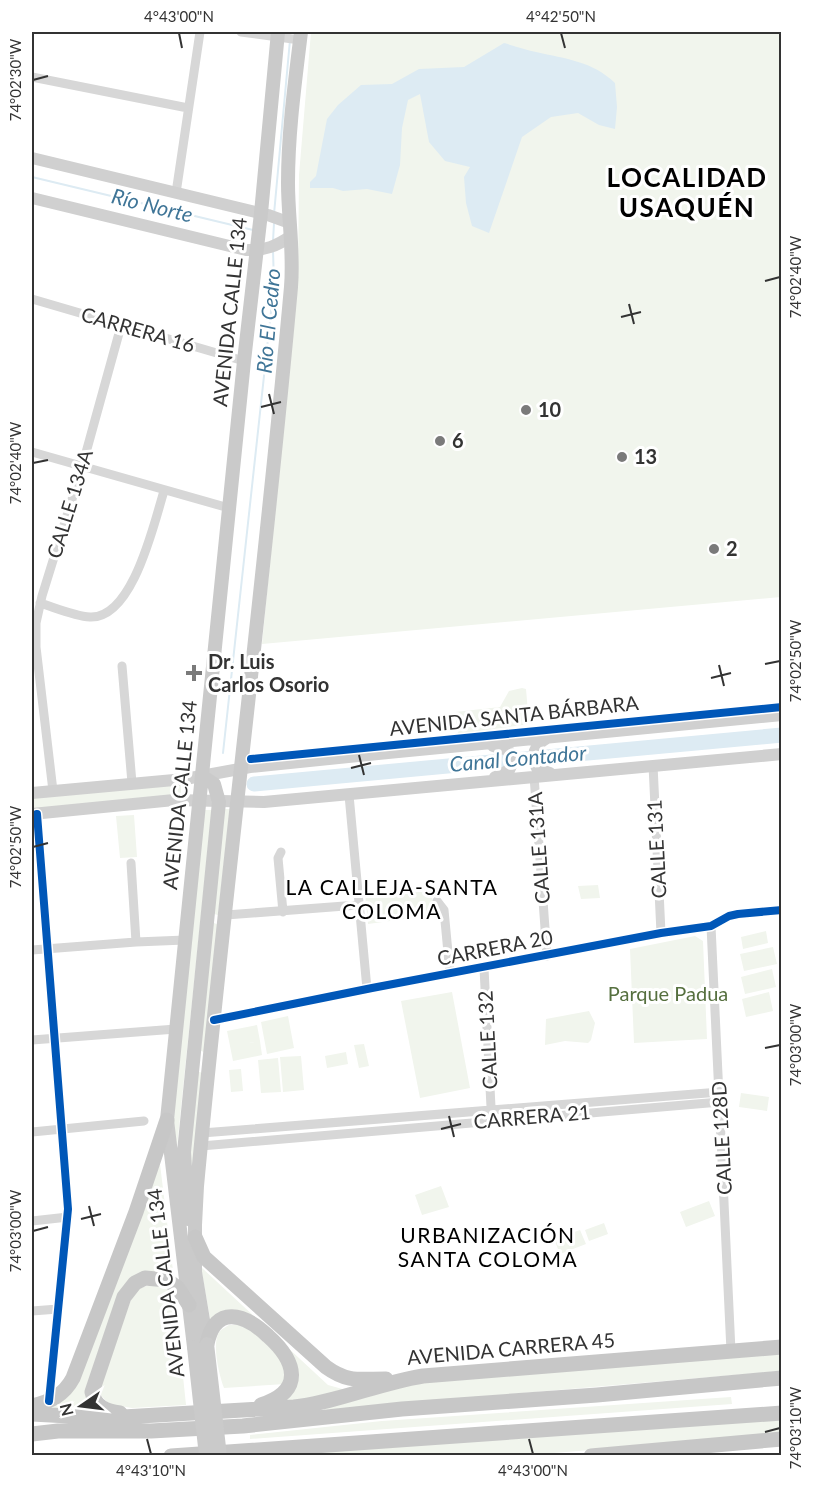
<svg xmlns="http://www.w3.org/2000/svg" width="813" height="1487" viewBox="0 0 813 1487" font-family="Lato,sans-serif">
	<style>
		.green { fill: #f1f5ed }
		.water { fill: #ddebf3 }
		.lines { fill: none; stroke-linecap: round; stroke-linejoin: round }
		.stream { stroke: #ddebf3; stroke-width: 2 }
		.river { stroke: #ddebf3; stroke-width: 15 }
		.minor { stroke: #d7d7d7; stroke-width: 9 }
		.secondary { stroke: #d0d0d0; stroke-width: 12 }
		.primary { stroke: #cacaca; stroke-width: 14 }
		.trunk { stroke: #c7c7c7; stroke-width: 15 }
		.primary-bridge { stroke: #cacaca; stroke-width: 14 }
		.cycleway-casing { stroke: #fff; stroke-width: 11 }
		.cycleway { stroke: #0057b8; stroke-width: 8 }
		.ticks { fill: none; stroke: #333; stroke-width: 2 }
		.poi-dot { fill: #7a7a7a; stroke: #fff; stroke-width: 2 }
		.labels { text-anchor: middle; stroke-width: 6; stroke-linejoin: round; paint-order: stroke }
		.street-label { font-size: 20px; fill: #333; stroke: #fff }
		.poi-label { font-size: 20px; font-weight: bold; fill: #333; stroke: #fff; text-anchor: start }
		.park-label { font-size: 20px; fill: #56703f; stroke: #fff }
		.water-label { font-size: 21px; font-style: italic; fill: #3f7597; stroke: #fff }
		.neighbourhood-label { font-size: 21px; letter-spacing: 1.5px; fill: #000; stroke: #fff }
		.district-label { font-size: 26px; font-weight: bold; letter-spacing: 1.5px; fill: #000; stroke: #fff }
		.neatline { fill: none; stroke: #333; stroke-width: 2 }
		.ticks-label { font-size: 15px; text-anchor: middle; fill: #333 }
	</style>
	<rect width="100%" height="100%" fill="#fff"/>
	<path class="green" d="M311,32H781V597L262,644L298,275L299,175Z
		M522,688L526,689L529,724L458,734L455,712L500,707L509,691Z
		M181,782V795L32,810V798Z
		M222,809H230L218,915L214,914Z
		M201,810H212L176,1156L171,1139Z
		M134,815L137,857L120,858L116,816Z
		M598,885L600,898L581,899L578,886Z
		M431,886L434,915L368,924L365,893Z
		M214,923L219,925L205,1053L200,1050L210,925Z
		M766,931L768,943L743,949L741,937Z
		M695,936L703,941L707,1039L634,1043L630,949Z
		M773,947L777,964L744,971L740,954Z
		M772,969L776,987L745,994L741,977Z
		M452,992L470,1088L420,1098L401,1001Z
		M769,992L773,1011L746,1017L742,999Z
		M589,1011L595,1023L591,1040L588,1043L565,1041L545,1045L546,1019Z
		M288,1016L294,1048L267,1054L261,1022Z
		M257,1025L260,1041L249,1043L260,1041L262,1055L233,1061L227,1031Z
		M364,1044L369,1066L359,1068L354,1045Z
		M346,1052L348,1064L327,1068L325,1056Z
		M301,1056L304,1090L283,1092L280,1057Z
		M278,1058L281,1092L261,1093L258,1060Z
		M241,1069L243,1091L231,1092L229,1070Z
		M196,1071L203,1073L190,1206L186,1153Z
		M741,1093L769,1097L767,1111L739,1107Z
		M160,1164L174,1279L139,1276L88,1383L98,1413L36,1409C51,1403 69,1399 77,1384Z
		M441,1186L449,1207L422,1215L415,1195Z
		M709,1201L715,1216L686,1227L680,1212Z
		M604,1223L608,1234L589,1241L585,1230Z
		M580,1230L586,1244L560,1254L554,1239Z
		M201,1267L328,1385L346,1390L319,1397L284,1401L298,1377L245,1313C231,1308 221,1315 211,1324Z
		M150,1285L162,1286L170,1291L176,1309L186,1405L132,1408L109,1404L97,1391L132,1297L140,1288Z
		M229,1325H238L251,1329L283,1360L285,1384L224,1388C219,1375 211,1342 220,1331C223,1328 226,1327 229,1325Z
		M781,1352V1371L324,1410L323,1405L421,1382Z
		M731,1397L732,1404L250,1439V1435L382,1421Z
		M781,1418V1435L516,1456H259Z"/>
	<path class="water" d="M504,43C515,46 526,50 536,52C566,59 592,61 615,83L617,107L615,129L599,125L578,113L551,117L522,137L489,233L472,226L466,203L464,177L470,167L445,161L429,142L420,94L408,100L402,128L400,165L392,194L367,189L343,191L333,188H310V182L316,176L327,119L338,105L361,85L392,84L419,69L464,67Z"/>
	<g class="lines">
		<path class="stream" d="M32,177L253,230
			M274,214L290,40
			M273,241L274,223
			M223,753L274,284L273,250"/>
		<path class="river" d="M254,784L782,735"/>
		<path class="minor" d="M241,32L300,40
			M32,77L188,108
			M176,193L200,32
			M32,299L244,361
			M32,452L229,508
			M40,603C56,608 74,616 90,617C133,619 154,523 164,491
			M122,666L132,783
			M653,765L661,933
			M534,776L547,956
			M53,791L36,647V623L42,596L82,467L121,326
			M349,795L367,989
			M37,814L68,1209L49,1401
			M281,852L278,858L283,912
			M131,863L136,942
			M437,901L444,910L450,974
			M226,915L358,905
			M711,926L731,1351
			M32,950L136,942L185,940
			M484,968L491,1107L489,1115
			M214,1020L372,988L661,933L711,926L729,916L738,914L782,910
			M32,1040L176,1029
			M32,1132L144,1121
			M202,1133L720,1092
			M201,1146L720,1102
			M32,1221L68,1217
			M32,1311L58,1309"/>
		<path class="secondary" d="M32,158L268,215L290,223
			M32,198L246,250C264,251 277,246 291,236
			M547,738C534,745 531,756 537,768L550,773
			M493,746L508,750L514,760L509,770L495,777
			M32,793L185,779L250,767L388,753L782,715
			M32,814L174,800L264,802L782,754"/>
		<path class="primary" d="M188,1219L184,1152L219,802L214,784L202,776
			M207,1344L195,1272V1225L197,1186C225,886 264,588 291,287C294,252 288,217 288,183C288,132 295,82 301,32
			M194,1347L167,1120L244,361L261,213L278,32"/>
		<path class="trunk" d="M195,1237L204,1257L326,1367C348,1383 360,1379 386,1379
			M207,1344C215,1304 245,1314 268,1336C296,1361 305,1391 261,1405
			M32,1406C50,1402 64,1395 73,1378L136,1212L167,1120
			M120,1413C106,1411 95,1407 92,1392L124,1297L135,1283L145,1278L167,1280L178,1288L189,1305
			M32,1414L106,1418L294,1407C338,1402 379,1383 423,1376L782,1347
			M32,1434L58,1431H151L243,1426L402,1409L597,1395L782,1378
			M171,1456L782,1413
			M591,1456L782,1439"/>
		<path class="primary-bridge" d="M207,1344L220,1456
			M194,1347L206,1456"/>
		<defs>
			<path id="cycleway" d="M251,759L782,707
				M37,814L68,1209L49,1401
				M214,1020L372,988L661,933L711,926L729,916L738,914L782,910"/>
		</defs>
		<use href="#cycleway" class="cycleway-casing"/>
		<use href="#cycleway" class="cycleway"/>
	</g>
	<path class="ticks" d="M179,33L182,48M561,33L565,48M33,80L48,76M765,281L780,277M629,304L634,324M621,317L641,312M269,394L274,414M261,407L281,402M33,463L48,460M765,664L780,661M719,665L724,686M711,678L731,673M359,755L364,775M351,768L371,763M33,847L48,843M765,1048L780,1045M449,1116L454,1137M441,1129L461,1124M89,1206L94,1226M81,1219L101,1214M33,1231L48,1227M765,1432L780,1428M147,1439L151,1454M529,1439L533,1454"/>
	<g class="poi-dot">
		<circle cx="526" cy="410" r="6"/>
		<circle cx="440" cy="441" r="6"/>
		<circle cx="622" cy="457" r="6"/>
		<circle cx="714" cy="549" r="6"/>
		<path d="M191 664h6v6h6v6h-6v6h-6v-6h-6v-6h6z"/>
	</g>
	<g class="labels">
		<g class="street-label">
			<text transform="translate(230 312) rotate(-84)" y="7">AVENIDA CALLE 134</text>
			<text transform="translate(138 330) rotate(16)" y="7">CARRERA 16</text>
			<text transform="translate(70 504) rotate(-73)" y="7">CALLE 134A</text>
			<text transform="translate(514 716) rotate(-6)" y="7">AVENIDA SANTA BÁRBARA</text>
			<text transform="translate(180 795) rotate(-84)" y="7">AVENIDA CALLE 134</text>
			<text transform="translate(539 848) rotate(-94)" y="7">CALLE 131A</text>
			<text transform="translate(657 849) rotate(-93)" y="7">CALLE 131</text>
			<text transform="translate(495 948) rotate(-11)" y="7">CARRERA 20</text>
			<text transform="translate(488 1040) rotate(-93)" y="7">CALLE 132</text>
			<text transform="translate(532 1117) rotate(-5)" y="7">CARRERA 21</text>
			<text transform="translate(722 1138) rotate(-93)" y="7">CALLE 128D</text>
			<text transform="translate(166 1283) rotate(-97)" y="7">AVENIDA CALLE 134</text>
			<text transform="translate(511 1349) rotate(-5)" y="7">AVENIDA CARRERA 45</text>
		</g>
		<g class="poi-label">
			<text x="538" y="417">10</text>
			<text x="452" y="448">6</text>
			<text x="634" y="464">13</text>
			<text x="726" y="556">2</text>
			<text x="208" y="669">Dr. Luis<tspan x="208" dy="23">Carlos Osorio</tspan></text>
		</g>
		<g class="park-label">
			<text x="668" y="1001">Parque Padua</text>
		</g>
		<g class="water-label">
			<text transform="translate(152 206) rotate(14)" y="7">Río Norte</text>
			<text transform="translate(269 321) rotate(-85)" y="7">Río El Cedro</text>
			<text transform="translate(518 759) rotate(-5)" y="7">Canal Contador</text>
		</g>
		<g class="neighbourhood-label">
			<text x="392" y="895">LA CALLEJA-SANTA<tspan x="392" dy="24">COLOMA</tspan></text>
			<text x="488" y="1243">URBANIZACIÓN<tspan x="488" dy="24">SANTA COLOMA</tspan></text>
		</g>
		<g class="district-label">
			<text x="687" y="187">LOCALIDAD<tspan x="687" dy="30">USAQUÉN</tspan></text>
		</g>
	</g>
	<rect width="813" height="1487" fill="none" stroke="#ffffff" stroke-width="66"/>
	<g transform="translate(81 1406) rotate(256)" stroke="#ffffff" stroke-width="4.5" paint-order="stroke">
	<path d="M0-4.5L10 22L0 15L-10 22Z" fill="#333333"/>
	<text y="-9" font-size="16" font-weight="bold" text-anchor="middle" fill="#333333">N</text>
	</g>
	<rect x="33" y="33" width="747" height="1421" class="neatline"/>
	<g class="ticks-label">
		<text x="179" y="22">4°43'00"N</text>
		<text x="561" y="22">4°42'50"N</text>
		<text transform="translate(16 80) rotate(-90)" y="5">74°02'30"W</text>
		<text transform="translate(796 277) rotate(-90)" y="5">74°02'40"W</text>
		<text transform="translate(16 463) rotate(-90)" y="5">74°02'40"W</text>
		<text transform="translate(796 661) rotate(-90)" y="5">74°02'50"W</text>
		<text transform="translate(16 847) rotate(-90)" y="5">74°02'50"W</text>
		<text transform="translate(796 1045) rotate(-90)" y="5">74°03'00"W</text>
		<text transform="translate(16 1231) rotate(-90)" y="5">74°03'00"W</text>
		<text transform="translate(796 1428) rotate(-90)" y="5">74°03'10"W</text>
		<text x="151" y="1476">4°43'10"N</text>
		<text x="533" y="1476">4°43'00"N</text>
	</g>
</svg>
